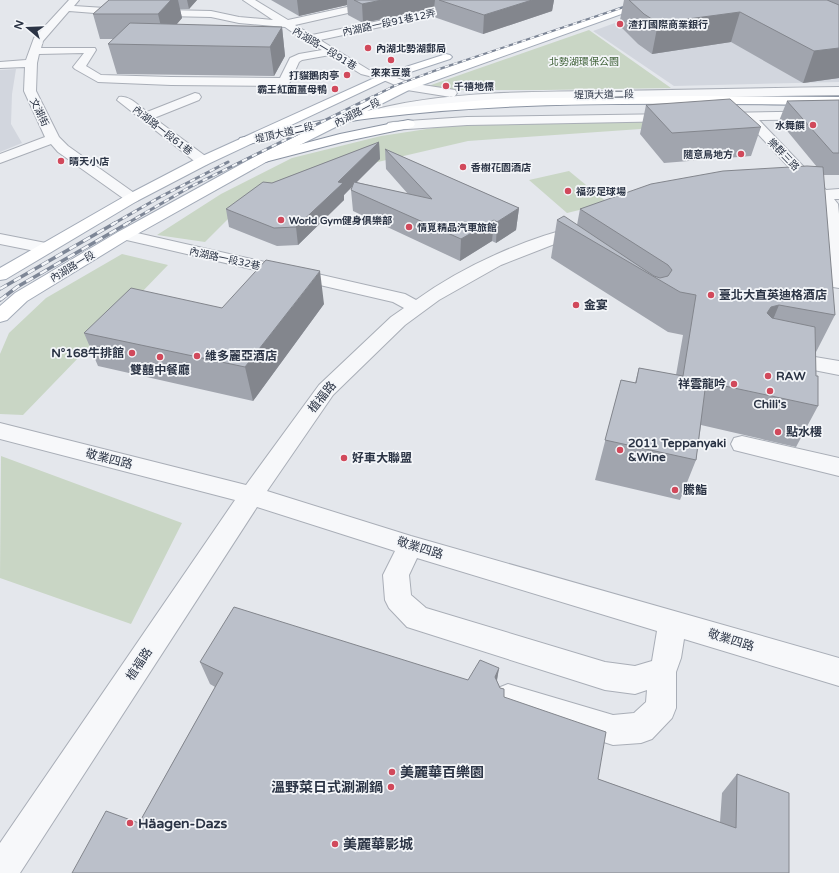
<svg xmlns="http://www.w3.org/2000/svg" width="839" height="873" viewBox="0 0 839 873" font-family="'Varela Round','Noto Sans TC',sans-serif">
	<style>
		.built { fill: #d2d6de }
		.green { fill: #c9d6c5 }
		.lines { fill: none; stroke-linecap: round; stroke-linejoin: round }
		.minor-casing { stroke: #a9aeb7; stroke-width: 2 }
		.major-casing { stroke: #a3abb8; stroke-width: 2 }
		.highway-casing { stroke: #8b94a3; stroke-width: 2 }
		.minor { fill: #f7f8fa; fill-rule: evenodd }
		.major { fill: #fff; fill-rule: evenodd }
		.highway { fill: #fff; fill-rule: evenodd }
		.rail-far2-casing { stroke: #7d8696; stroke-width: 2 }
		.rail-far1-casing { stroke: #7d8696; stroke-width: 3 }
		.rail-casing { stroke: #7d8696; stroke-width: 3.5 }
		.rail-far2 { stroke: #f4f6f9; stroke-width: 1.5; stroke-dasharray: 4.5; stroke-linecap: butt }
		.rail-far1 { stroke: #f4f6f9; stroke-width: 2; stroke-dasharray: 5.5; stroke-linecap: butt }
		.rail { stroke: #f4f6f9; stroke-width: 2.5; stroke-dasharray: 8; stroke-linecap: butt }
		.wall { fill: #a1a5ae }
		.shaded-wall { fill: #83868d }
		.building { fill: #bbc0ca; stroke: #83868d }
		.poi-dot { fill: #d1495b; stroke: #f4f6f9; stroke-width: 1.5 }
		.labels { text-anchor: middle; stroke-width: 3.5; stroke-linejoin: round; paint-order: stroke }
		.far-street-label { font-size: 10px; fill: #2b3445; stroke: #f4f6f9 }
		.far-poi-label { font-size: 10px; font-weight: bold; fill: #2b3445; stroke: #f4f6f9; text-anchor: start }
		.far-park-label { font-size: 10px; fill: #3f6138; stroke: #f4f6f9 }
		.poi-label { font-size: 12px; font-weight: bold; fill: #2b3445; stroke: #f4f6f9; text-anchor: start }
		.street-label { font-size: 12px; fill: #2b3445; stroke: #f4f6f9 }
		.near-poi-label { font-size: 14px; font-weight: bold; fill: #2b3445; stroke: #f4f6f9; text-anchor: start }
	</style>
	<rect width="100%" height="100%" fill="#e4e7ec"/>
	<path class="built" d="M678,0H839V82L674,86L593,31Z
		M16,69L12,94L11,124L22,143L0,152V70Z"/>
	<path class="green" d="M589,30L671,88L544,90H438L428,88L431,85Z
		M698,120V125L468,141L352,168L235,212L205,242L157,235L221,194L292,158L381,136L453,125Z
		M569,171L608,203L567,213L529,180Z
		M122,254L168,265L23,415L0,414V354L9,333L46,298Z
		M1,456L182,523L131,624L0,578Z"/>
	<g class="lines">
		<defs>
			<path id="minor" d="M69,0H79L74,6L120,9L211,11L239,17L273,20L243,0H255L288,20L379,0H397L392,3L295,25L312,35L464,3L469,6L464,9L320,40L369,70L389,75L410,83L455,90L457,93L455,96L451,97L407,90L381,79L361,74L330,55L302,60L299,62L290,82L288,85L284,86L171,85L98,82L75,69L73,67L84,53L39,54L37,63L36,91L59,137L68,146L137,195L140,198L137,201L132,203L127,201L58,152L51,144L0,163V154L45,137L24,91L25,67L0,68V62L26,60L34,38ZM69,11L120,15L211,17L239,23L285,27L305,41L322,50L299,54L290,58L280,78L171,77L101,75L86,66L96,50L95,48H41L43,41Z
				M839,87V95L528,100L436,107L376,117L372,116L370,113L372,110C447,91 528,92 606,91C684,90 761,88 839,87Z
				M195,93L199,94L201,97L199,100L154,118L208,158L210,161L208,164L203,165L198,164L117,100L119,97C129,95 139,106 147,112Z
				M839,111V119L759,120L826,190L839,189V199H834L838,204L839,214V288L833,287L830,283L822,205L818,199L795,201L790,199L787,196L790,193L811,191L745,120H715L714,117L715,114L720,113Z
				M674,114L679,115L680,118L679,121L467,125L393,130L388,129L386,126L388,123L393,122L467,117Z
				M582,225L588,227L590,230L588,233L570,238L501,265L439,300L405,325L333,395L267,491L411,536L839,658V686L684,639L681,658L676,672V708L672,718L652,739L641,743L613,745L498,708L493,698L498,688L508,684L613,715L634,713L646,702L647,690L635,694L605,690L407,627L389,608L385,600L383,575L395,551L257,507L20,873H0V843L235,500L0,439V423L246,485L319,385L391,317L404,308L393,302L118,238L116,235L118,232L124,230L405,294L416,300C465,265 524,239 582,225ZM417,558L657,631L652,661L635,666L605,662L426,608L411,595L409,575Z
				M0,234L51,244L53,248L51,252L45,253L0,244Z
				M785,352L839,361V375L778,363L775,358L778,353Z
				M742,436L839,458V476L734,450L731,444L734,438Z"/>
			<path id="major" d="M643,0H657L655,2L411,89L266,162L130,238L27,301L7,320L0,322V306L15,293L118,232L256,156L403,83Z
				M446,54L450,55L452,57L450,59L389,79L208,164L137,201L6,279L0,280V268L127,195L198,158L381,75Z"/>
			<path id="highway" d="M687,96L839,97V105C684,104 526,99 372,118C329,123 287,135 245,145L240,144L238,141L240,138L245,137L371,110L497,99Z
				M408,120L413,121L415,124L413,127L342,142L261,163L256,162L254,159L256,156L340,134Z"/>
		</defs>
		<use href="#minor" class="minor-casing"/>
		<use href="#major" class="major-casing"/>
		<use href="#highway" class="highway-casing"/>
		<use href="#minor" class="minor"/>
		<use href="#major" class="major"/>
		<use href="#highway" class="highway"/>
		<defs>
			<path id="rail-far2" d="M370,98L394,86L439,69L645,0"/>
			<path id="rail-far1" d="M113,224L160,197L228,162
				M126,224L190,187L372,97"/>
			<path id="rail" d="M0,289L115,223
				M0,300L17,287L128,223"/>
		</defs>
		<use href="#rail-far2" class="rail-far2-casing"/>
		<use href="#rail-far1" class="rail-far1-casing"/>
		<use href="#rail" class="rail-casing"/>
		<use href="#rail-far2" class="rail-far2"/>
		<use href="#rail-far1" class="rail-far1"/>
		<use href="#rail" class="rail"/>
	</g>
	<path class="wall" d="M109,0H197L189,9H180L182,18L176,25L282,27L285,56L274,76L117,74L108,44L114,39H100L93,14Z
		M271,0H554L552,11L483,34L434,17V8L363,23L348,15L347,5L299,16Z
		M624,0H839V78L803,83L731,42L652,54L638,44L619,25Z
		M839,100V175H823L835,315L815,354L816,376L818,406L796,447L701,425L696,460L680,500L595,480L621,380L635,383L639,368L676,375L683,335L668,332L551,258L557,220L577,225L580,209L817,167L779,121L787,101Z
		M646,105L761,127L751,156L664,163L640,134Z
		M379,142L380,159L356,182L408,194L386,169L385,149L519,208L516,230L496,243L492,241L460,261L353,211L351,190L352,186L344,195V200L298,245L277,246L229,227L226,209L272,183Z
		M324,304L253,401L98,366L84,333Z
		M200,662L468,680L499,668L497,681L504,697L598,779L720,822L722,793L737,774L789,873L139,823L215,687L210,684Z"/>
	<path class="shaded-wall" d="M171,0H178L182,18L164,39L158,14Z
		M187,0H197L189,9Z
		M297,0H347V5L299,16Z
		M382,0H435L434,8L363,23L362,4Z
		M532,0H554L552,11L483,34L484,15Z
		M740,12L731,42L652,54L658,23Z
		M282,27L285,56L274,76L270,47Z
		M839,48V78L803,83L814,51Z
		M379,142L380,159L344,195V200L298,245L296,227L338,182Z
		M519,208L516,230L496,243L497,222Z
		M494,220L492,241L460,261L461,239Z
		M320,271L324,304L253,401L245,367Z
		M779,305L762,346L767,313L771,307Z
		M499,668L495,690V677Z"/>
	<path class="building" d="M109,0H171L158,14H93Z
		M354,0H382L362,4Z
		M439,0H532L484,15Z
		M629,0H827L839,5V48L814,51L740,12L658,23L644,14Z
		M130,23L282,27L270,47L108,44Z
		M730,99L761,127L672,133L646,105Z
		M839,100V153H833L787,101Z
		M379,142L338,182L343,183L296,227L274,228L226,209L263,182L272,183Z
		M385,149L519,208L497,222L494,220L461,239L351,190L354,182L432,199Z
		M807,166L823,167L835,315L779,305L771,307L767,313L772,318L815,327L816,376H818V406L706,382L696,460L605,440L621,380L636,383L639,368L683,376L696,295L680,292L557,220L564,216L654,276L660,278L668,276L672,270L668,265L580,209L651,184L723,171Z
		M266,260L320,271L245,367L84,333L131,288L222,308Z
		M234,607L468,680L480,660L499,668L495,677L500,688L504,689V697L606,732L598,779L736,828L737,774L789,793V873H72L106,811L139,823L223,673L200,662Z"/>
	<g class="poi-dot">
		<circle cx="620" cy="24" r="4"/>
		<circle cx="368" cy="48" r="4"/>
		<circle cx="391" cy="60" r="4"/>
		<circle cx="347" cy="75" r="4"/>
		<circle cx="446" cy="86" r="4"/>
		<circle cx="335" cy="89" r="4"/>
		<circle cx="813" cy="125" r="4"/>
		<circle cx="741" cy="154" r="4"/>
		<circle cx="61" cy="161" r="4"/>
		<circle cx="463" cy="167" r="4"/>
		<circle cx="568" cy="191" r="4"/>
		<circle cx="281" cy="220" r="4"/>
		<circle cx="409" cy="227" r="4"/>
		<circle cx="711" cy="295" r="4"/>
		<circle cx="576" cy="305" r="4"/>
		<circle cx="132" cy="353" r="4"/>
		<circle cx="197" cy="356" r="4"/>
		<circle cx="160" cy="357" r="4"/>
		<circle cx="768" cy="376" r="4"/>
		<circle cx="734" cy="384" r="4"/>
		<circle cx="770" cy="391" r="4"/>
		<circle cx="778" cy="432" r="4"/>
		<circle cx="620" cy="450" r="4"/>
		<circle cx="344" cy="458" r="4"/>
		<circle cx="675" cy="490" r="4"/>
		<circle cx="392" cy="772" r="4"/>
		<circle cx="391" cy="787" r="4"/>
		<circle cx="130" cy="823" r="4"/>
		<circle cx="335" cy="844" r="4"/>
	</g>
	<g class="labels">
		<g class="far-street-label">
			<text transform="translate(389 22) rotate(-12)" y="4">內湖路一段91巷12弄</text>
			<text transform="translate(325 48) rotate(31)" y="4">內湖路一段91巷</text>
			<text transform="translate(604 94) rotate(-1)" y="4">堤頂大道二段</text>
			<text transform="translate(40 112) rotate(64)" y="4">文湖街</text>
			<text transform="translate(357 112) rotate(-27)" y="4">內湖路一段</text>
			<text transform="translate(163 130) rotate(38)" y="4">內湖路一段61巷</text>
			<text transform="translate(284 132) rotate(-13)" y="4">堤頂大道二段</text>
			<text transform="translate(784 154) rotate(46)" y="4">樂群三路</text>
			<text transform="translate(225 258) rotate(12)" y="4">內湖路一段32巷</text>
			<text transform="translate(72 266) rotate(-31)" y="4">內湖路一段</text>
		</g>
		<g class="far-poi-label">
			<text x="628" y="28">渣打國際商業銀行</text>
			<text x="376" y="52">內湖北勢湖郵局</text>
			<text x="391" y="76" text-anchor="middle">來來豆漿</text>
			<text x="339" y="79" text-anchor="end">打貓鵝肉亭</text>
			<text x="454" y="90">千禧地標</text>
			<text x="327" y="93" text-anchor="end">霸王紅面薑母鴨</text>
			<text x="805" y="129" text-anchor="end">水舞饌</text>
			<text x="733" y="158" text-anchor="end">隨意鳥地方</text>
			<text x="69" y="165">晴天小店</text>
			<text x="471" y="171">香樹花園酒店</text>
			<text x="576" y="195">福莎足球場</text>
			<text x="289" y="224">World Gym健身俱樂部</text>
			<text x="417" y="231">情覓精品汽車旅館</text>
		</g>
		<g class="far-park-label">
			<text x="584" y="65">北勢湖環保公園</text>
		</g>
		<g class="poi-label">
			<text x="719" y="299">臺北大直英迪格酒店</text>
			<text x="584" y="309">金宴</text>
			<text x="124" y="357" text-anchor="end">N°168牛排館</text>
			<text x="205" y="360">維多麗亞酒店</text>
			<text x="160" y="374" text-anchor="middle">雙囍中餐廳</text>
			<text x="776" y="380">RAW</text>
			<text x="726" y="388" text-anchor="end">祥雲龍吟</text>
			<text x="770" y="408" text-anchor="middle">Chili's</text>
			<text x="786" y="436">點水樓</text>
			<text x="628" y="447">2011 Teppanyaki<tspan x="628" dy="14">&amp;Wine</tspan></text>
			<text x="352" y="462">好車大聯盟</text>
			<text x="683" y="494">騰鮨</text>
		</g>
		<g class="street-label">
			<text transform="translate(322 397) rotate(-51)" y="4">植福路</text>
			<text transform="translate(109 459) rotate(14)" y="4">敬業四路</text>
			<text transform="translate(420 548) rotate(17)" y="4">敬業四路</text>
			<text transform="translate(731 640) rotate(17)" y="4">敬業四路</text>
			<text transform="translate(139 664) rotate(-56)" y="4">植福路</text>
		</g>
		<g class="near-poi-label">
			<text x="400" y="777">美麗華百樂園</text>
			<text x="383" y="792" text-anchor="end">溫野菜日式涮涮鍋</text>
			<text x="138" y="828">Häagen-Dazs</text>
			<text x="343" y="849">美麗華影城</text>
		</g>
	</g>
	<g transform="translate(28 28) rotate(289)" stroke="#f4f6f9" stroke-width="3" paint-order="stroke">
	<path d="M0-3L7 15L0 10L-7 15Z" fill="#2b3445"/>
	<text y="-6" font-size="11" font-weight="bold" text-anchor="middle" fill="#2b3445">N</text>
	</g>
</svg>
